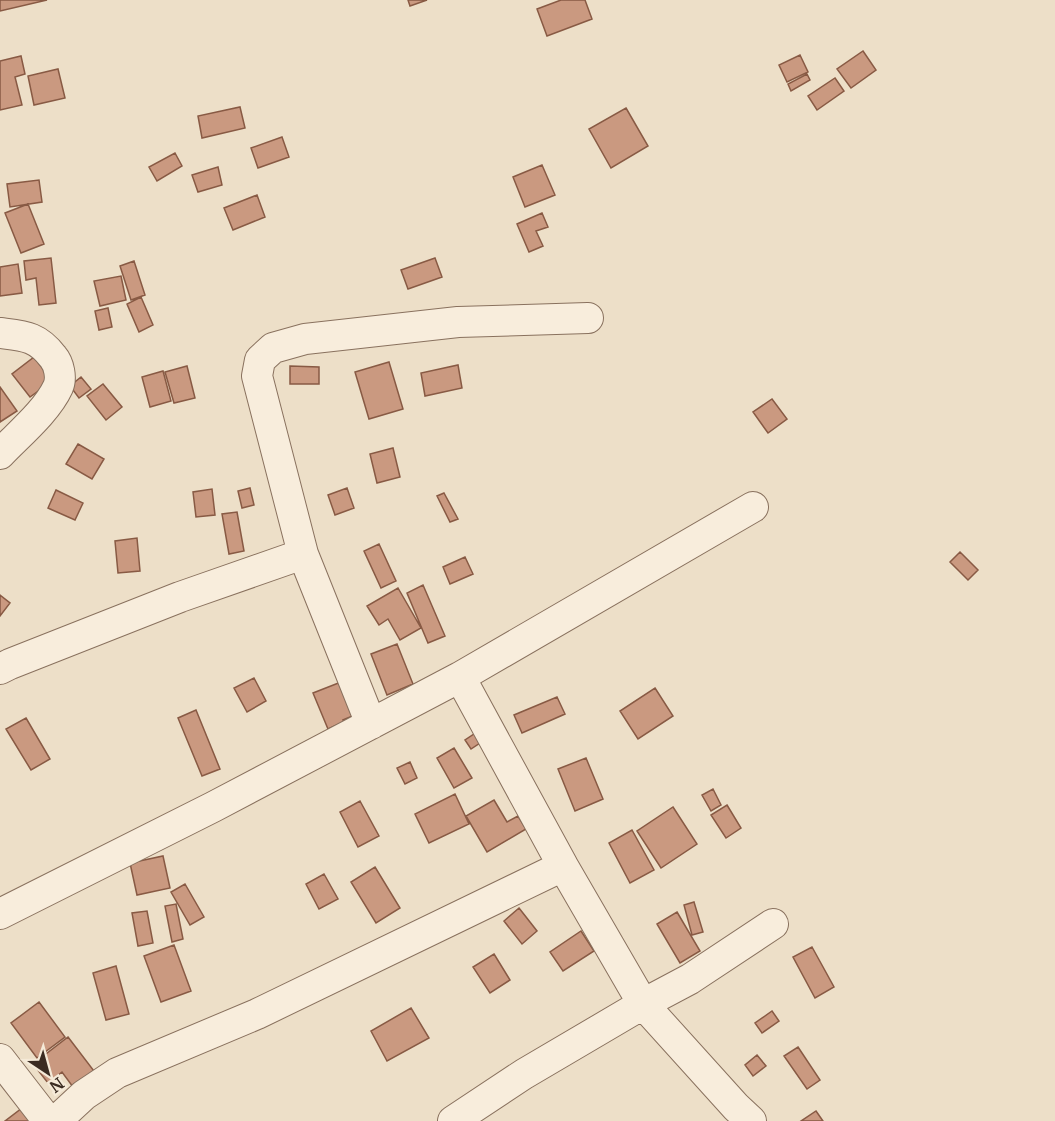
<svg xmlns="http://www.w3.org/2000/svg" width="1055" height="1121" viewBox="0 0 1055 1121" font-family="Merriweather,serif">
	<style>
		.building { fill: #ca9980; stroke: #885a44; stroke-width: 1.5 }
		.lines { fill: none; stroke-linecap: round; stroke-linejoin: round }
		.minor-casing { stroke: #89715e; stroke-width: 32 }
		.minor { stroke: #f8eddc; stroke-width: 30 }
	</style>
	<rect width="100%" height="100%" fill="#eddfc8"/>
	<path class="building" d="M0,0H47L0,11Z
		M408,0H427L410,6Z
		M561,0H585L592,19L547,36L537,9Z
		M863,51L876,70L851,88L837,69Z
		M800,55L808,72L787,82L779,65Z
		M800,55L808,72L787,82L779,65Z
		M21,56L25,74L15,77L22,105L0,110V61Z
		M58,69L65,98L34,105L28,76Z
		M58,69L65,98L34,105L28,76Z
		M807,74L810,80L791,91L788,84Z
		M807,74L810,80L791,91L788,84Z
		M835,78L844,91L817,110L808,96Z
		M835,78L844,91L817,110L808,96Z
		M240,107L245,128L202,138L198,116Z
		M626,108L648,146L611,168L589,129Z
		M282,137L289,157L258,168L251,148Z
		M282,137L289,157L258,168L251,148Z
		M175,153L182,166L157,181L149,167Z
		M542,165L555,195L525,207L513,177Z
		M218,167L222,185L198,192L192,175Z
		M218,167L222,185L198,192L192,175Z
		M39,180L42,202L10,207L7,184Z
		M257,195L265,217L233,230L224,208Z
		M257,195L265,217L233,230L224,208Z
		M28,204L44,244L21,253L5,213Z
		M542,213L548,227L536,231L543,246L529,252L517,224Z
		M51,258L56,303L39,305L36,278L26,280L24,261Z
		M435,258L442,277L408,289L401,270Z
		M134,261L145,295L131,300L120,266Z
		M134,261L145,295L131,300L120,266Z
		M18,264L22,293L0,296V267Z
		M18,264L22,293L0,296V267Z
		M121,276L126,300L100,306L94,281Z
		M121,276L126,300L100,306L94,281Z
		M141,297L153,325L139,332L127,304Z
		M108,308L112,327L99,330L95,311Z
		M34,357L52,381L30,397L12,374Z
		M389,362L403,409L369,419L355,372Z
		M458,365L462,388L425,396L421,373Z
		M458,365L462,388L425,396L421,373Z
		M187,366L195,398L174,403L165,372Z
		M290,366L319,367V384H290Z
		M163,371L171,401L150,407L142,377Z
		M163,371L171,401L150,407L142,377Z
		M81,377L91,389L79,398L70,386Z
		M103,384L122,407L106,420L87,396Z
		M0,387L17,411L0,422Z
		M0,387L17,411L0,422Z
		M772,399L787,419L768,433L753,412Z
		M78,444L104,459L92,479L66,464Z
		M78,444L104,459L92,479L66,464Z
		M393,448L400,477L377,483L370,454Z
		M250,488L254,505L242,508L238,491Z
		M250,488L254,505L242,508L238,491Z
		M347,488L354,508L335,515L328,495Z
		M347,488L354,508L335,515L328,495Z
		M212,489L215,515L196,517L193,492Z
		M56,490L83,503L75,520L48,508Z
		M56,490L83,503L75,520L48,508Z
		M444,493L458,519L450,522L437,496Z
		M237,512L244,551L229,554L222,514Z
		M137,538L140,571L118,573L115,541Z
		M379,544L396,581L381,588L364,551Z
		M960,552L978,570L968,580L950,562Z
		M960,552L978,570L968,580L950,562Z
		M465,557L473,574L450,584L443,567Z
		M465,557L473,574L450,584L443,567Z
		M423,585L445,636L428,643L407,593Z
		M398,588L421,628L400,640L388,619L379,625L367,606Z
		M398,588L421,628L400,640L388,619L379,625L367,606Z
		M0,595L10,603L0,616Z
		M397,644L413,684L387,695L371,654Z
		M254,678L266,701L247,712L234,688Z
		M341,682L355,715L343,720L344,722L328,729L313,693Z
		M655,688L673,716L638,739L620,711Z
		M655,688L673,716L638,739L620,711Z
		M557,697L565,714L522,733L514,715Z
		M557,697L565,714L522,733L514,715Z
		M196,710L220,769L202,776L178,718Z
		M26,718L50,759L31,770L6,729Z
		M477,732L483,741L471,749L465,740Z
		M477,732L483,741L471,749L465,740Z
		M454,748L472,778L454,788L437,758Z
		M586,758L603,799L575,811L558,769Z
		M586,758L603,799L575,811L558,769Z
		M410,762L417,778L405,784L397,768Z
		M713,789L721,805L711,811L702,795Z
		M455,794L469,824L429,843L415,814Z
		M494,800L507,822L518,816L526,829L487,852L466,816Z
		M360,801L379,836L358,847L340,812Z
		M360,801L379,836L358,847L340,812Z
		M727,805L741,828L726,838L711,815Z
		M727,805L741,828L726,838L711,815Z
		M673,807L697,844L661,868L637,831Z
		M632,830L654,870L630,883L609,843Z
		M163,856L170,888L137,895L130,863Z
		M163,856L170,888L137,895L130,863Z
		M375,867L400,908L376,923L351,882Z
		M324,874L338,899L319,909L306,884Z
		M185,884L204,917L190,925L171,892Z
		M694,902L703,932L692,935L684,905Z
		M176,904L183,939L172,942L165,906Z
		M519,908L537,931L522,944L504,921Z
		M147,911L153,943L138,946L132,913Z
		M147,911L153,943L138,946L132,913Z
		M677,912L700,951L680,963L657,924Z
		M581,931L594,951L563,971L550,952Z
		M174,945L191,991L161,1002L144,956Z
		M812,947L834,987L815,998L793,957Z
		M812,947L834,987L815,998L793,957Z
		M494,954L510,980L490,993L473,967Z
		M494,954L510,980L490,993L473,967Z
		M116,966L129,1014L106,1020L93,973Z
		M116,966L129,1014L106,1020L93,973Z
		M39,1002L65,1037L37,1058L11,1023Z
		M411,1008L429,1038L387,1061L371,1031Z
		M772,1011L779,1021L762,1033L755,1023Z
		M772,1011L779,1021L762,1033L755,1023Z
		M68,1037L94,1071L73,1087L62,1072L48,1083L33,1064Z
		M68,1037L94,1071L73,1087L62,1072L48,1083L33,1064Z
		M798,1047L820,1080L807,1089L784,1056Z
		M757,1055L766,1066L753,1076L745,1065Z
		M26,1105L38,1121H5Z
		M26,1105L38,1121H5Z
		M816,1111L823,1121H801Z"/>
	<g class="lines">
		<defs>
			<path id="minor" d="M0,333C24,336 37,336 53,357C59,364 62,378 58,387C47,411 18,435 0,454
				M0,669L10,664L180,597L303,554
				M460,677L563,866L643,1004L736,1107L751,1121
				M371,724L303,554L257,376L260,360L273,348L305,339L458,322L588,318
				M0,914L213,807L460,677L753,507
				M0,1059L48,1121
				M56,1121L84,1095L117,1073L257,1014L563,866
				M453,1121L524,1074L643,1004L690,979L773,924"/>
		</defs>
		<use href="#minor" class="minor-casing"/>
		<use href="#minor" class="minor"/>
	</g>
	<g transform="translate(48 1073) rotate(144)" stroke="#f5ead8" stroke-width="4.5" paint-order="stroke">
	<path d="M0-4.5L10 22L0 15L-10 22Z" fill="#3a2b21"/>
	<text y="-9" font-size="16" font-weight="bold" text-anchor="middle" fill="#3a2b21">N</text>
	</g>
</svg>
